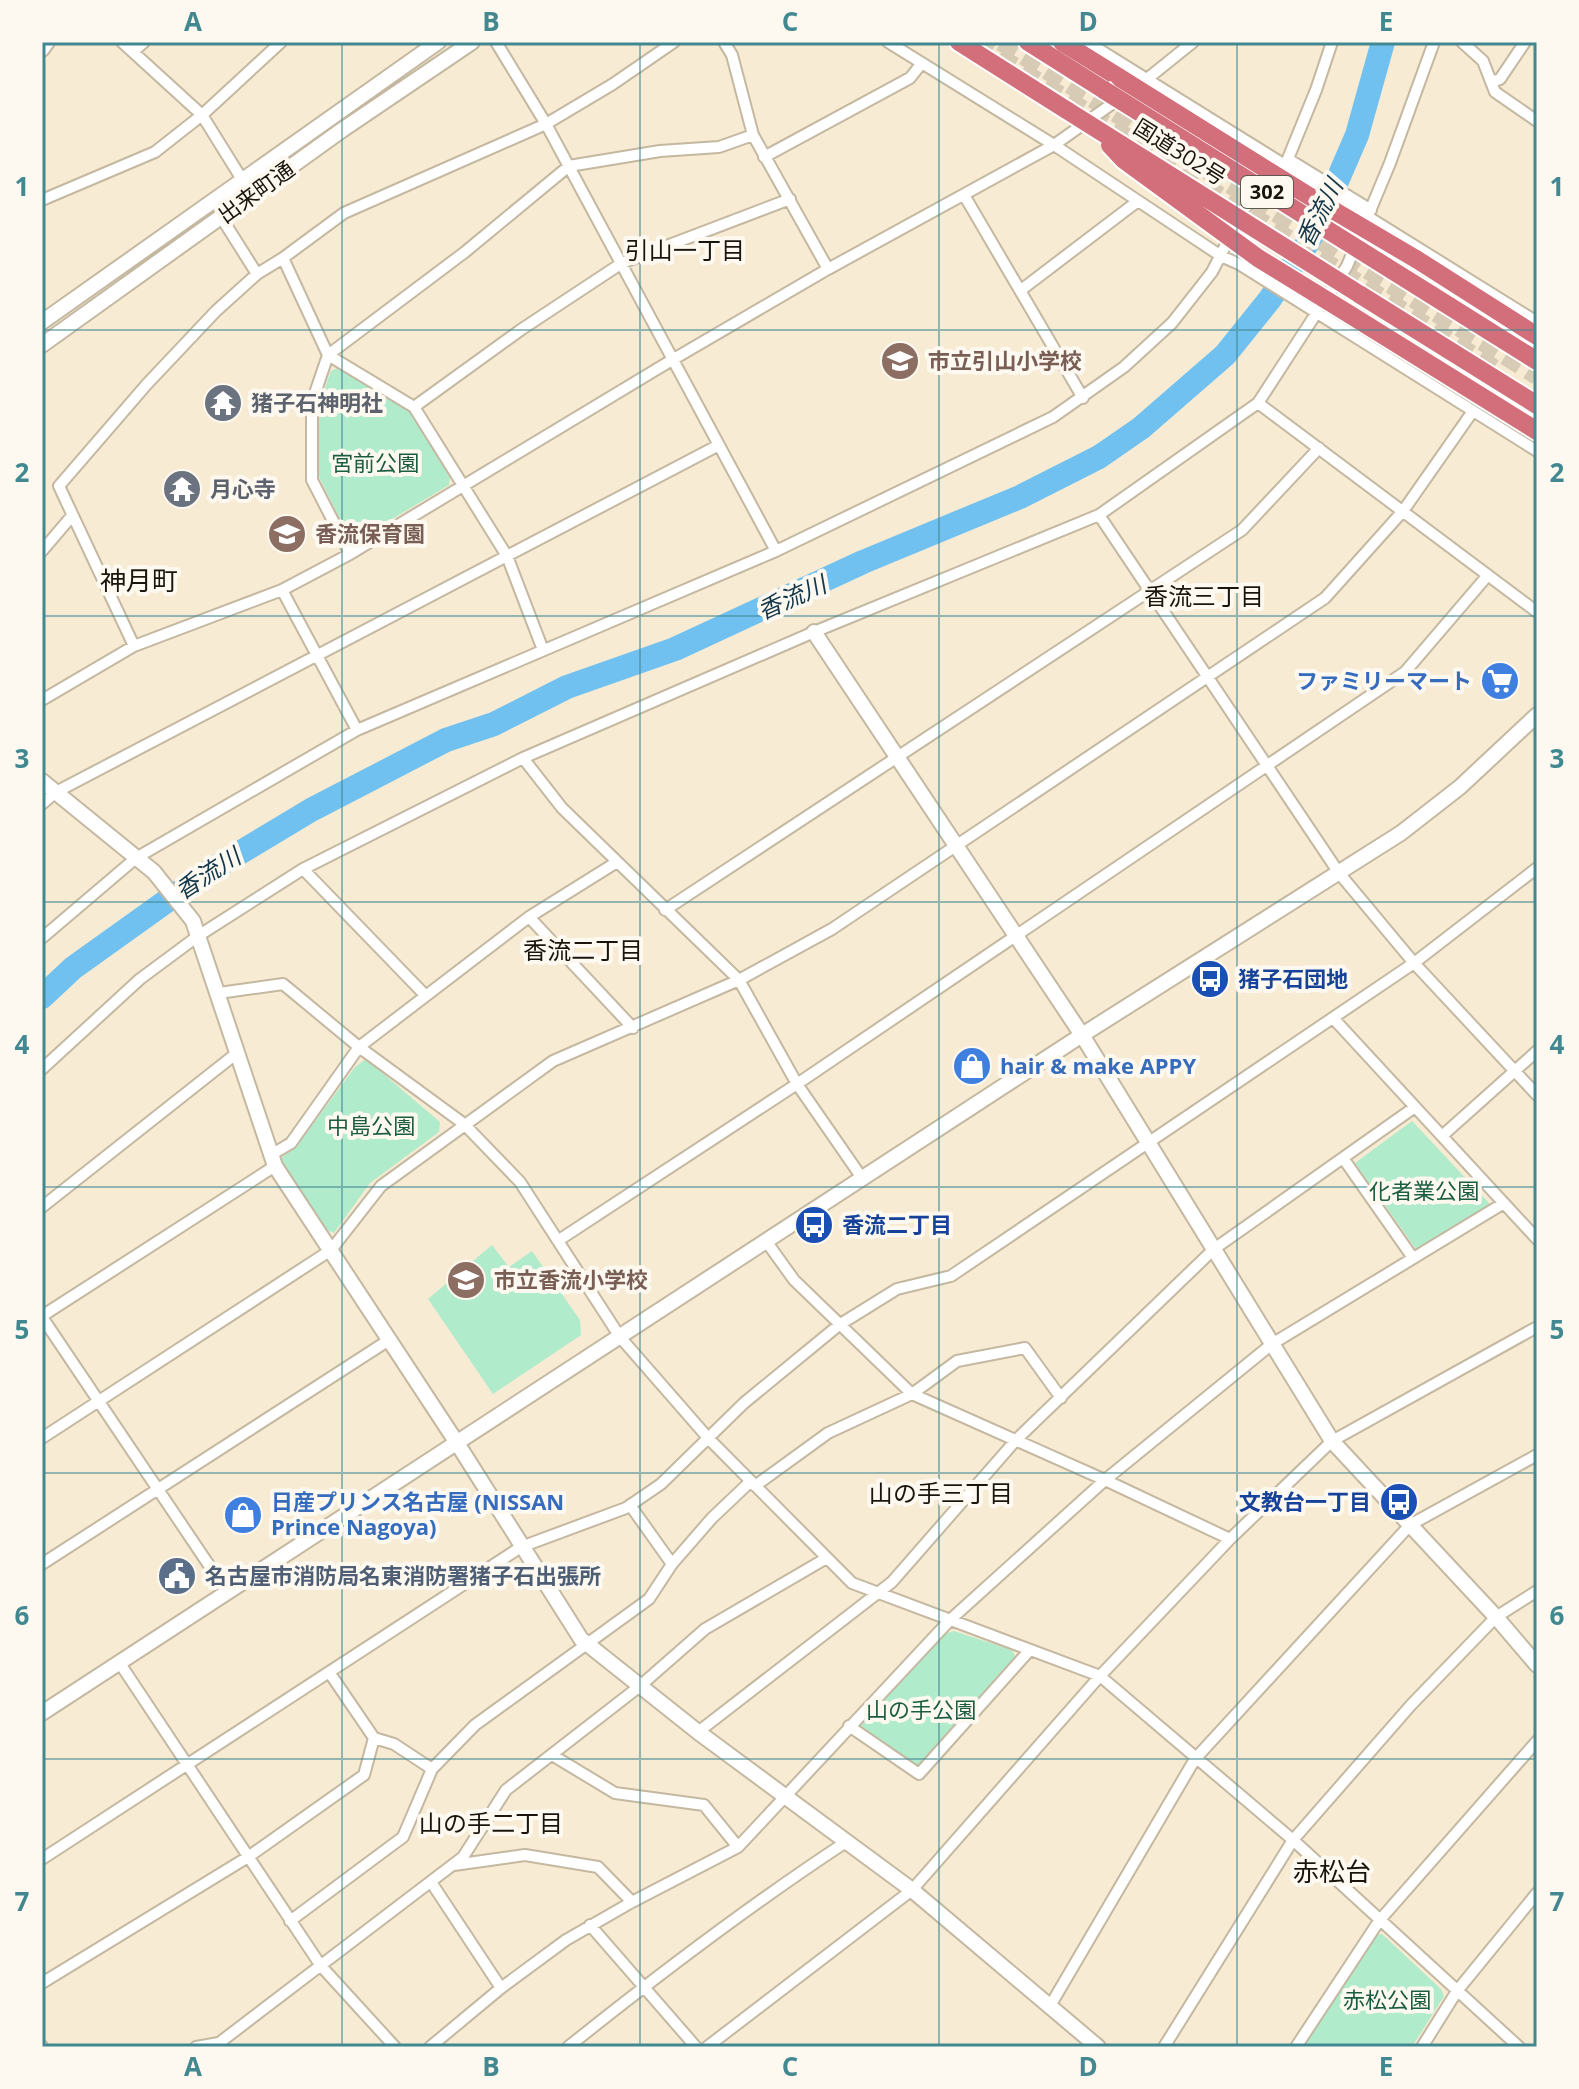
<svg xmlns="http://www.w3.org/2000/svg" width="1579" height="2089" viewBox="0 0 1579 2089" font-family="'Open Sans','Noto Sans JP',sans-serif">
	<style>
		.green { fill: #b0ebcc }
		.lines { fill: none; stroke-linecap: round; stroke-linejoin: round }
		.river { stroke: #70c1f0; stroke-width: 24 }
		.highway-tunnel { stroke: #d7cbb5; stroke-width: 18; stroke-dasharray: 18 9; stroke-linecap: butt }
		.street-casing { stroke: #c4b8a1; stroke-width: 14 }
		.secondary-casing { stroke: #c4b8a1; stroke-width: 18 }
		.highway-casing { stroke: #fff; stroke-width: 22 }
		.street { stroke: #fff; stroke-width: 10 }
		.secondary { stroke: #fff; stroke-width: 14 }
		.highway { stroke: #d36f7b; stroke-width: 18 }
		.highway-bridge-casing { stroke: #fff; stroke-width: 22; stroke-linecap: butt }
		.highway-bridge { stroke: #d36f7b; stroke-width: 18 }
		.grid { fill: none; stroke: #418891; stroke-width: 2; stroke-opacity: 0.55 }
		.labels { text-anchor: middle; stroke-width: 8; stroke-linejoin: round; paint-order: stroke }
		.shield { fill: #fef9f0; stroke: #5e5950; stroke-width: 2 }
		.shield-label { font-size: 20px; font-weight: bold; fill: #19150c }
		.street-label { font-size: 22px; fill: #19150c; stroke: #fef9f0 }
		.education-label { font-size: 22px; font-weight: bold; fill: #785e54; stroke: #fef9f0; text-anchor: start }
		.worship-label { font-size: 22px; font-weight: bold; fill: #5b616d; stroke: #fef9f0; text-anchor: start }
		.park-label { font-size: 22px; fill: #1b5d41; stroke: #fef9f0 }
		.shop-label { font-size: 22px; font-weight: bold; fill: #366cbe; stroke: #fef9f0; text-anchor: start }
		.transit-label { font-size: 22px; font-weight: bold; fill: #164399; stroke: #fef9f0; text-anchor: start }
		.service-label { font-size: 22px; font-weight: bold; fill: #4e5e75; stroke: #fef9f0; text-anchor: start }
		.water-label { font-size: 24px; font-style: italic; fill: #13374a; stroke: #fef9f0 }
		.neighbourhood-label { font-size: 24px; fill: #19150c; stroke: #fef9f0 }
		.quarter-label { font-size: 26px; fill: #19150c; stroke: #fef9f0 }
		.neatline { fill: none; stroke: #418891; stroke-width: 3 }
		.grid-label { font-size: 26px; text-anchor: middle; font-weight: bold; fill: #418891 }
	</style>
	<rect width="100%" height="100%" fill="#f8ebd3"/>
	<path class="green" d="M337,368L411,412L450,477L449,485L359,539H350L319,477L318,407L331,371Z
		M366,1059L440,1122L439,1132L370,1183L334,1233L324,1229L277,1161L296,1147L355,1067Z
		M1412,1121L1489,1203L1488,1209L1416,1249L1355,1163Z
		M492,1245L509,1267L532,1251L580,1320L581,1335L493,1394L428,1299Z
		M954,1631L1012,1650L1016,1658L924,1764L918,1766L861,1726V1720L942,1634Z
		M1382,1934L1441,1989L1444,1996L1412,2047H1307L1306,2043L1375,1935Z"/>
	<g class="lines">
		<path class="river" d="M42,997L73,968L203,875L311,810L446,740L494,724L567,687L675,649L863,562L1020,497L1099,457L1141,428L1225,355L1270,299L1315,232L1357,135L1383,42"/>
		<path class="highway-tunnel" d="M976,42L1494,368
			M1001,42L1537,376"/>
		<defs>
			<path id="street" d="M122,42L202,115L243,181
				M496,42L546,124L776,551
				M724,42L732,55L753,135L828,269
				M888,42L1054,145L1221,256L1239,264L1303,304L1537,451
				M1087,42L1537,322
				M1462,42L1483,61L1495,92L1537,121
				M133,52L144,42
				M1491,82L1500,79L1525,42
				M764,157L910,78L922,63
				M1288,159L1371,210
				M964,195L1083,398
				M42,200L155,152L202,115L281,42
				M221,217L257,274
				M283,258L328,355L414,407L507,556L543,650
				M1021,290L1138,201
				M1258,403L1537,612
				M414,407L522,329L622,263L790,199
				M1099,515L1339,873L1414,963L1537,1095
				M42,551L71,517
				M350,554L312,480V402L328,355L465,252L569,166L660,151L719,147L753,135
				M282,590L357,730
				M134,646L59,486L147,384L216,311L257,274L283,258L344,213L546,124L613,84L674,42
				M42,700L134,646L282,590L350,554L672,360L828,269L1054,145L1147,79L1193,42
				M523,758L562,808L739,980L797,1084L862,1178
				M42,804L56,792L719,445
				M303,869L425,995
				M665,910L1242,530L1319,448
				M529,917L633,1028
				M42,938L136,858L357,730L776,551L1053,417L1124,367L1172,323L1212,272L1244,209L1285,166L1316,90L1332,42
				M219,993L283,984L359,1047L464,1124L520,1182L620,1337L709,1439L852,1583L1100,1676L1293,1840L1519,2047
				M1333,1018L1537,1239
				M42,1069L140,979L198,936L303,869L523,758L814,632L1099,515L1258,403L1347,266L1390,163L1434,42
				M1442,1136L1537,1051
				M271,1155L291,1143L359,1047L529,917L617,862
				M1343,1158L1413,1258
				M42,1207L237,1053
				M559,1240L797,1084L1405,672L1488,575
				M766,1241L794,1280L912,1394L1105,1480L1230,1539
				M42,1316L275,1166
				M42,1317L227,1592
				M42,1438L331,1250L381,1186L553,1061L739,980L832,929L1325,598L1403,511L1473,411
				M755,1486L828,1433L912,1394L957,1361L1025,1348L1061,1398
				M630,1505L672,1564
				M42,1564L389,1340
				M119,1662L321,1966L395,2047
				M329,1672L374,1738L394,1744L432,1769
				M849,1726L919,1774L1029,1651
				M698,1732L892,1582L1016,1440L1214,1249L1415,1107
				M552,1755L615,1793L704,1805L738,1847
				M42,1859L521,1547L626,1508L661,1484L744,1403L839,1325L897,1289L951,1276L1414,963L1537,868
				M454,1865L525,1855L598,1867L632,1902
				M431,1882L501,1988
				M290,1921L403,1837L432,1769L475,1725L649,1599L672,1564L712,1518L751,1481
				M590,1925L696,2047
				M42,1983L248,1857L364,1775L374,1738
				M1050,2006L1195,1759L1410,1525L1537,1455
				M42,2046V2047
				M196,2047L219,2043L463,1857L506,1790L640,1686L705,1629L825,1559
				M430,2047L501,1988L566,1940L632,1902L738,1847L950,1620L1105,1480L1272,1344L1504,1203
				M568,2047C658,1975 750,1905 846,1842
				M707,2047L912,1890L1100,1676L1230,1539L1332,1441L1537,1327
				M1164,2047L1293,1840L1411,1705L1496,1617L1537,1591
				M1296,2047L1379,1921L1537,1741
				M1422,2047L1457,1991L1537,1893"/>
			<path id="secondary" d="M42,49L47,42
				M42,322L438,42
				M42,345L342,130L472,42
				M814,632L1082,1035L1332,1441L1496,1617L1537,1665
				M42,781L154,872L193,921L275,1166L457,1443L581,1639L698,1732L912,1890L1098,2047
				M42,1713L1082,1035L1401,833L1460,787L1537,715"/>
			<path id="highway" d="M959,42L1068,111
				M1028,42L1104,90
				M1062,42L1120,78
				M1416,259L1537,336
				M1359,294L1537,405
				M1430,294L1537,361
				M1349,314L1537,431"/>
		</defs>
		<use href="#street" class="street-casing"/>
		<use href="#secondary" class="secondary-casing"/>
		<use href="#highway" class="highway-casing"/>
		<use href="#street" class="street"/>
		<use href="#secondary" class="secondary"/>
		<use href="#highway" class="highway"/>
		<defs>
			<path id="highway-bridge" d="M1120,78L1304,193L1416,259
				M1104,90L1430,294
				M1068,111L1359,294
				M1110,145L1124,160L1258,258L1349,314"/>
		</defs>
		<use href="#highway-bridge" class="highway-bridge-casing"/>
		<use href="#highway-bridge" class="highway-bridge"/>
	</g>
	<path class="grid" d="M342,42V2047M640,42V2047M939,42V2047M1237,42V2047M42,330H1537M42,616H1537M42,902H1537M42,1187H1537M42,1473H1537M42,1759H1537"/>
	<defs>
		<symbol id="school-disc" viewBox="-11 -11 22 22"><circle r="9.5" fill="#8d6e63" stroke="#fef9f0"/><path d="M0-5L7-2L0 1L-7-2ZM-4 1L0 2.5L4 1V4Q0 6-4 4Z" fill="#fff"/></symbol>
		<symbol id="temple-disc" viewBox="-11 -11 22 22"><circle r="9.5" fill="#6b7280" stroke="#fef9f0"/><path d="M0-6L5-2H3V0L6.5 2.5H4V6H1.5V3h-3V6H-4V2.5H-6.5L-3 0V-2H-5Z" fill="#fff"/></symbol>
		<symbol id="supermarket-disc" viewBox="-11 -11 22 22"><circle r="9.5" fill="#3f7fe0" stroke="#fef9f0"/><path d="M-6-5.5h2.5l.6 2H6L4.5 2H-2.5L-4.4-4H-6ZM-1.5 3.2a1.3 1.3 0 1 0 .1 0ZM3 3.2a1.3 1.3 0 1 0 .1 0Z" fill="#fff"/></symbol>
		<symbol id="bus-disc" viewBox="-11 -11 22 22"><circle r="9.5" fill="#1a4fb4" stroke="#fef9f0"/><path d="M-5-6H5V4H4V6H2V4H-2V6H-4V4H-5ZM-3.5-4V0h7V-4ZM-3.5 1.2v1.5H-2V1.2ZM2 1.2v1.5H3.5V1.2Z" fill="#fff"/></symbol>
		<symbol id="shop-disc" viewBox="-11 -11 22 22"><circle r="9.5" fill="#3f7fe0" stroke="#fef9f0"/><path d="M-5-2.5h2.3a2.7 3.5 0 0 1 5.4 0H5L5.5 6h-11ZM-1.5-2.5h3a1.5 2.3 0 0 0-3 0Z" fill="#fff"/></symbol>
		<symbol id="civic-disc" viewBox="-11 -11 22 22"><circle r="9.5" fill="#5c6f8a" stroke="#fef9f0"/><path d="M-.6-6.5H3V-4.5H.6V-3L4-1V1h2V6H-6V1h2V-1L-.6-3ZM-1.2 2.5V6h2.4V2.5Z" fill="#fff"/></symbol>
	</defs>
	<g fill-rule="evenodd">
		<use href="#school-disc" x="878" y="339" width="44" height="44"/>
		<use href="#temple-disc" x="201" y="381" width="44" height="44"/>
		<use href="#temple-disc" x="160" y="467" width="44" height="44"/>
		<use href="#school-disc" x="265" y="512" width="44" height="44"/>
		<use href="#supermarket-disc" x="1478" y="659" width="44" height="44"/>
		<use href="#bus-disc" x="1188" y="957" width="44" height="44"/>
		<use href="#shop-disc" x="950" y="1044" width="44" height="44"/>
		<use href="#bus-disc" x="792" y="1203" width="44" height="44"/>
		<use href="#school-disc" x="444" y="1258" width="44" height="44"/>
		<use href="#bus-disc" x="1377" y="1480" width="44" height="44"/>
		<use href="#shop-disc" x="221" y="1493" width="44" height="44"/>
		<use href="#civic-disc" x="155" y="1554" width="44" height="44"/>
	</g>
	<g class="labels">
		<rect class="shield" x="1241" y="176" width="52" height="32" rx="6"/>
		<g class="shield-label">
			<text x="1267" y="199">302</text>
		</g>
		<g class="street-label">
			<text transform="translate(1180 152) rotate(32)" y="8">国道302号</text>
			<text transform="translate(256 192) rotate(-36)" y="8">出来町通</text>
		</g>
		<g class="education-label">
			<text x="928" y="369">市立引山小学校</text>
			<text x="315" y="542">香流保育園</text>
			<text x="494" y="1288">市立香流小学校</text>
		</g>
		<g class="worship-label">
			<text x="251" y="411">猪子石神明社</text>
			<text x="210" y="497">月心寺</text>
		</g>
		<g class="park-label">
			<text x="375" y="471">宮前公園</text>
			<text x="371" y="1134">中島公園</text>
			<text x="1424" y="1199">化者業公園</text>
			<text x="921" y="1718">山の手公園</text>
			<text x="1387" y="2008">赤松公園</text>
		</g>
		<g class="shop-label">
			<text x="1472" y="689" text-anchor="end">ファミリーマート</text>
			<text x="1000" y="1074">hair &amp; make APPY</text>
			<text x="271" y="1510">日産プリンス名古屋 (NISSAN<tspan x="271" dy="25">Prince Nagoya)</tspan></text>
		</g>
		<g class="transit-label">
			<text x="1238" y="987">猪子石団地</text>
			<text x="842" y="1233">香流二丁目</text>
			<text x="1371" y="1510" text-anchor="end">文教台一丁目</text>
		</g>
		<g class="service-label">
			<text x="205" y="1584">名古屋市消防局名東消防署猪子石出張所</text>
		</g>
		<g class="water-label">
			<text transform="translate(1320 213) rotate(-63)" y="8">香流川</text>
			<text transform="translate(792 598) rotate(-24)" y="8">香流川</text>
			<text transform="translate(208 874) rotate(-33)" y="8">香流川</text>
		</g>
		<g class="neighbourhood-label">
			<text x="685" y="259">引山一丁目</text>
			<text x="1204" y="605">香流三丁目</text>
			<text x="583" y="959">香流二丁目</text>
			<text x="941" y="1502">山の手三丁目</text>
			<text x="491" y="1832">山の手二丁目</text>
		</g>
		<g class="quarter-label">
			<text x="139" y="590">神月町</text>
			<text x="1332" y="1881">赤松台</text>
		</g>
	</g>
	<rect width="1579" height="2089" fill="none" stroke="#fef9f0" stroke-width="88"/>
	<rect x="44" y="44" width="1491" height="2001" class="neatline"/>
	<g class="grid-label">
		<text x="193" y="31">A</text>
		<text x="491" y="31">B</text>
		<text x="790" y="31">C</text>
		<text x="1088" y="31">D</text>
		<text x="1386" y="31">E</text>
		<text x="22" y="196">1</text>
		<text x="1557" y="196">1</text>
		<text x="22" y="482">2</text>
		<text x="1557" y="482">2</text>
		<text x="22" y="768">3</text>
		<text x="1557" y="768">3</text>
		<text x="22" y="1054">4</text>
		<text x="1557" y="1054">4</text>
		<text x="22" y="1339">5</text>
		<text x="1557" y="1339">5</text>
		<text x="22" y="1625">6</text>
		<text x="1557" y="1625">6</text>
		<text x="22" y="1911">7</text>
		<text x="1557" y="1911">7</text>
		<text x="193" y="2076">A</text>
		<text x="491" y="2076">B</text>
		<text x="790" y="2076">C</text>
		<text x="1088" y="2076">D</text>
		<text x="1386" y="2076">E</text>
	</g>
</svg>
